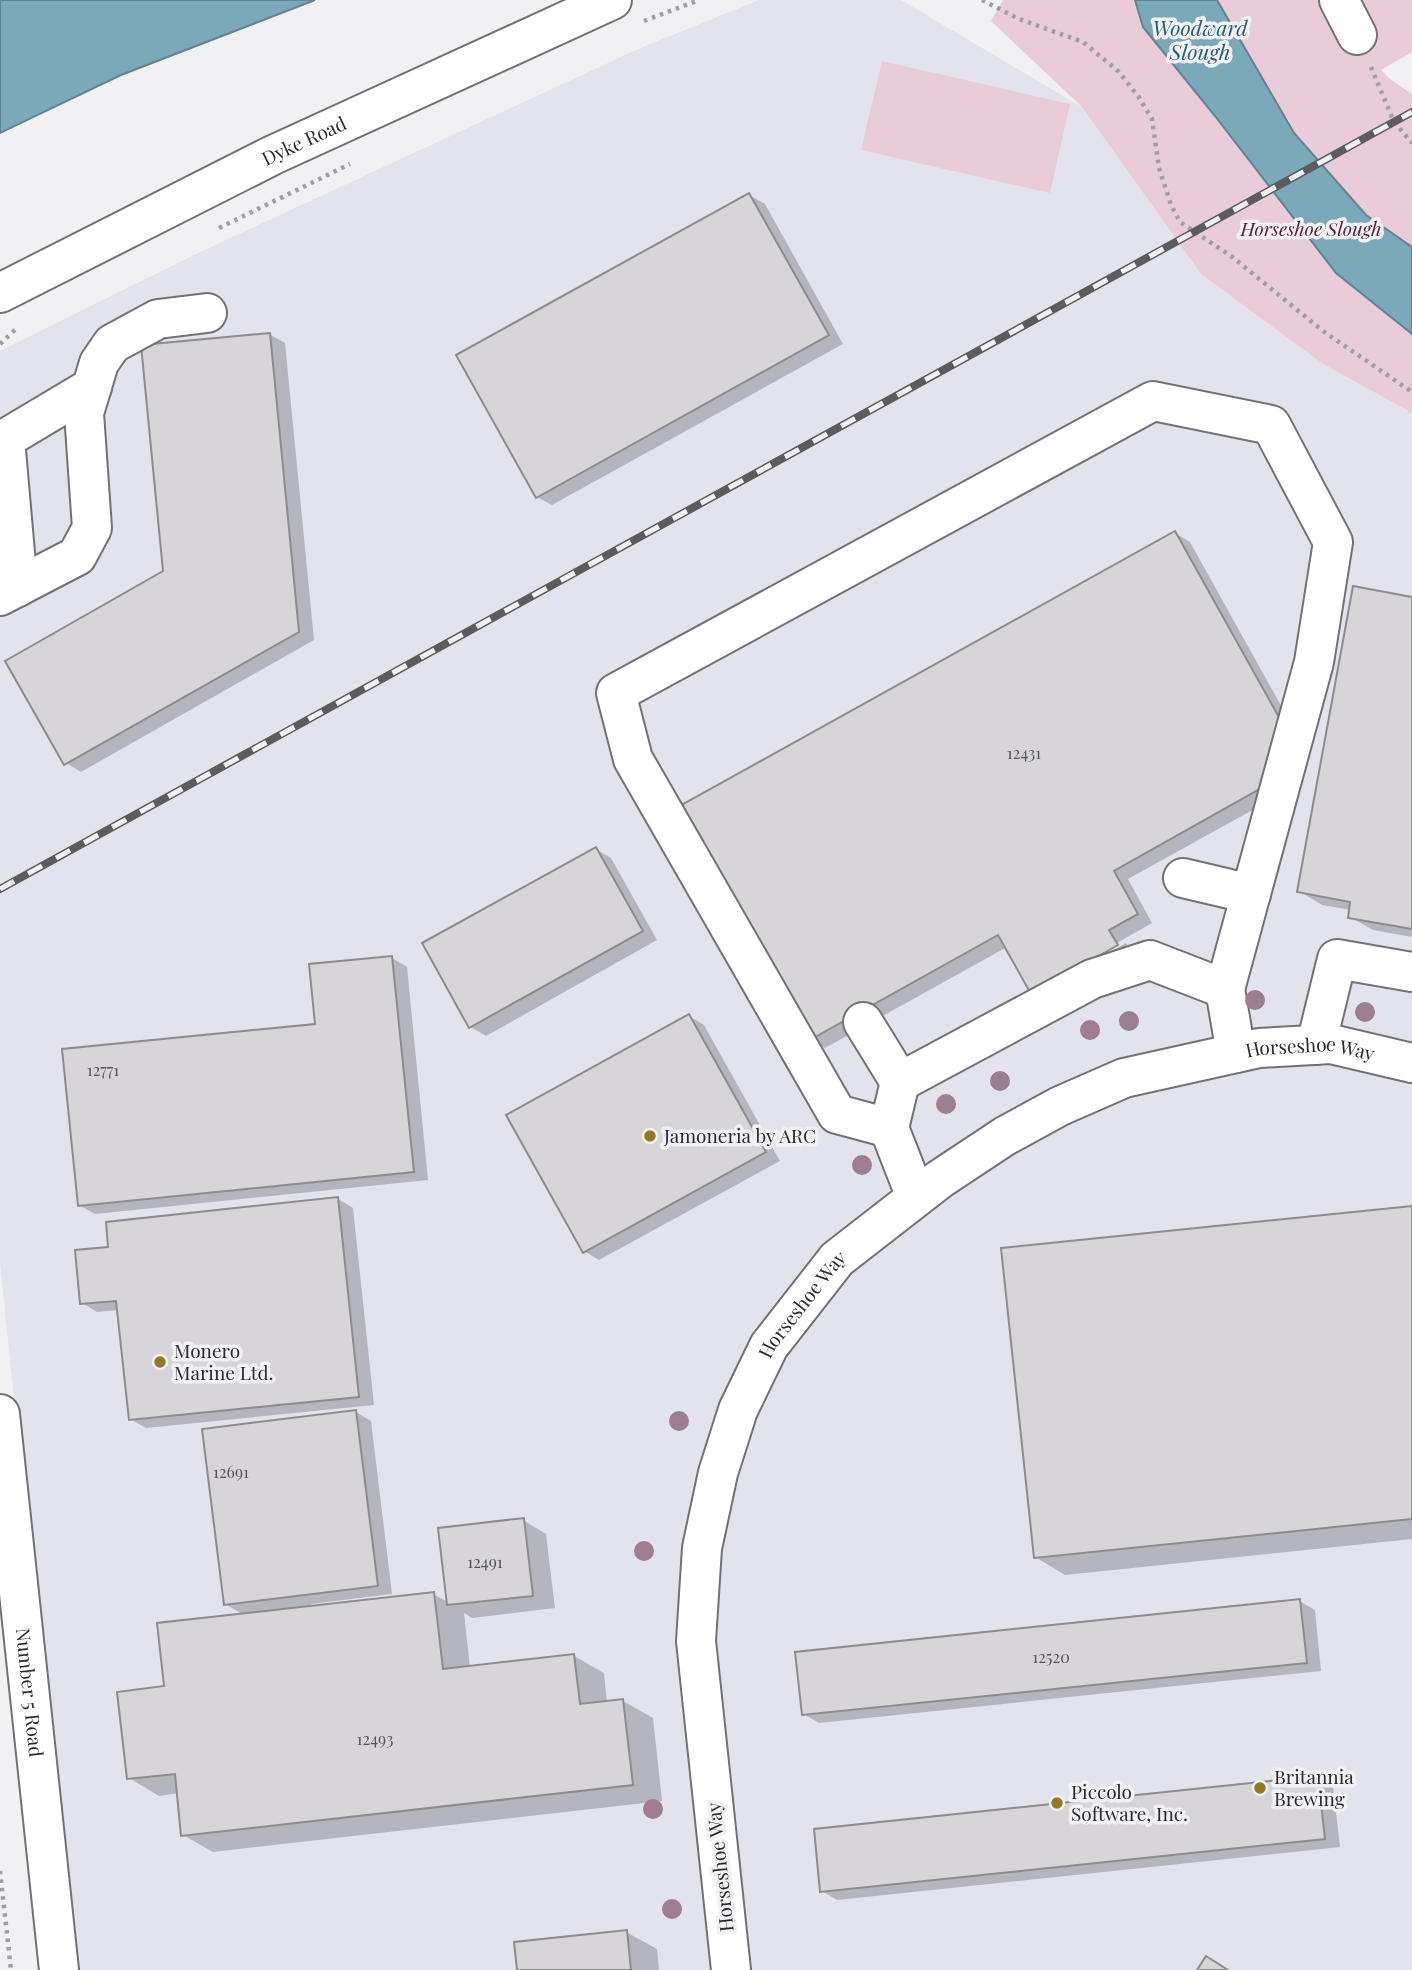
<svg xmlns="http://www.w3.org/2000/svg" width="1412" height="1970" viewBox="0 0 1412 1970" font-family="'Playfair Display',serif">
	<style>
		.built { fill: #e3e3ed }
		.green { fill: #e8ccd7 }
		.water { fill: #7aa9b9; stroke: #62838f; stroke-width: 2 }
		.shadow { fill: #0003 }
		.building { fill: #d7d5d7; stroke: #8d8b8e; stroke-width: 2 }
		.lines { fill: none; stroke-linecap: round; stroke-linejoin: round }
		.minor-casing { stroke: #727274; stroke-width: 42 }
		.path { stroke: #a0a0a3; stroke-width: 4.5; stroke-dasharray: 3.5 5; stroke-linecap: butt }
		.minor { stroke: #fff; stroke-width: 38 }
		.rail-casing { stroke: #5c5c5e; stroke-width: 8 }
		.rail { stroke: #f1f1f4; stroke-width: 5; stroke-dasharray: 16; stroke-linecap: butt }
		.tree { fill: #9d7f8f }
		.poi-dot { fill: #937a21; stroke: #f1f1f4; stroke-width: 2.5 }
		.labels { text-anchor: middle; stroke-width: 7; stroke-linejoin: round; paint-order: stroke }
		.number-label { font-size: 16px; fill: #565657 }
		.street-label { font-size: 19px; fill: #2b2b2c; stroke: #f1f1f4 }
		.park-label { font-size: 19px; font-style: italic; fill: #58223c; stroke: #f1f1f4 }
		.poi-label { font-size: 19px; fill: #2b2b2c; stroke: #f1f1f4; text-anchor: start }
		.water-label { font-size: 21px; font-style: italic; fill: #226172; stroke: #f1f1f4 }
	</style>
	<rect width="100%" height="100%" fill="#f1f1f4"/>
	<path class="built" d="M759,0H901L1082,107L1201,274L1323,364L1412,413V1970H72L0,1262V351L198,253L638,49Z"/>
	<path class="green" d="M1003,0H1135L1143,27L1241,150L1290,122L1195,0H1412V52L1381,70L1390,79L1412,94V413L1323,364L1201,274L1082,107L991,21Z
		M882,61L1070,104L1050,193L861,150Z"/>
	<path class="water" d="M0,0H315L121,75L0,133Z
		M1135,0H1217L1294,133L1366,215L1412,247V334L1336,273L1215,116L1143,27Z"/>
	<path class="shadow" d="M749,195L765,204L843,344L552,505L537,497Z
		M269,334L285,343L314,640L81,772L66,763L165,572Z
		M1175,533L1190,542L1294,729L1278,796L1128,879L1152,923L1038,988V992L1126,943L1132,954L1048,1002L1033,993L1007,947L825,1048L809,1039L680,808Z
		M1412,599V937L1373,930L1350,917L1351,910L1322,905L1299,891Z
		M596,849L611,858L657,940L486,1036L471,1027Z
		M392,958L407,967L428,1180L95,1214L79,1205L317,1025Z
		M689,1016L704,1025L780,1161L599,1260L584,1251Z
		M338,1199L353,1208L374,1405L146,1428L130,1419L119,1310L97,1312L82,1303Z
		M1412,1208V1539L1065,1575L1035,1557Z
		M356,1412L371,1421L392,1594L311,1604L312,1607L433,1594L448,1602L523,1520L546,1534L555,1608L472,1618L464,1613L470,1668L574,1656L604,1673L607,1703L623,1701L653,1718L662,1801L213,1852L183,1835L179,1793L159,1796L129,1778L166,1688L244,1615L225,1604Z
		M1299,1601L1315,1610L1321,1671L819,1723L804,1714Z
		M1318,1778L1333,1786L1340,1847L837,1900L822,1891Z
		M626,1932L657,1949L659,1970H518Z"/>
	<path class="building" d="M749,193L829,335L536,498L456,355Z
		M270,333L299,632L64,765L5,661L163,571L141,345Z
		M1175,531L1280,719L1263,787L1114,871L1138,914L1109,930L1118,945L1031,994L998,935L808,1041L678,807Z
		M1353,586L1412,597V929L1348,918L1350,902L1297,892Z
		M596,847L643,931L469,1028L422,943Z
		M392,956L414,1172L78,1206L62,1049L315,1024L309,964Z
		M689,1014L766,1152L583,1253L506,1115Z
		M338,1197L359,1397L129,1420L116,1301L80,1304L75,1250L108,1247L106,1222Z
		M1412,1206V1519L1034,1558L1001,1248Z
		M356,1410L378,1586L224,1605L202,1429Z
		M524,1518L533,1596L447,1605L438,1528Z
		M434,1592L443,1669L574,1654L580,1704L623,1699L633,1785L181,1836L175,1774L127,1779L117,1692L164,1686L157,1623Z
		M1300,1599L1307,1663L802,1715L795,1652Z
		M1318,1776L1325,1839L820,1892L814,1829Z
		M627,1930L631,1970H517L514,1942Z
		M1206,1956L1228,1970H1197Z"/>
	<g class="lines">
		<defs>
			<g id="minor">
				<path d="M1339,0L1357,35"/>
				<path id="s1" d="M0,293L273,155L612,0"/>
				<path d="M5,439L18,587"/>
				<path d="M0,442L92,387"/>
				<path d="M0,596L77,556L92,528L84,413L99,363L112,344L158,319L207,313"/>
				<path d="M1183,878L1251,894"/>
				<path d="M863,1022L900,1082"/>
				<path d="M1316,1045L1337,959L1412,972"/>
				<path d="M889,1128L837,1114L633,759L616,693L1153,401L1271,425L1333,542L1314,662L1225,989"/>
				<path d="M916,1197L889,1128L900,1082L1092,979L1150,960L1225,989L1236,1053"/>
				<path id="s2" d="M0,1414L59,1970"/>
				<path id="s3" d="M731,1970L696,1641L702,1548L718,1473L738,1410L769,1346L837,1259L940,1179L1005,1136L1060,1106L1124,1078L1259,1048L1331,1044L1412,1063"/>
			</g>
		</defs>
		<use href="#minor" class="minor-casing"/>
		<path class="path" d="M982,0L1019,19L1083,42L1118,71L1138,96L1152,119L1159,168L1171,205L1180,222L1231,256L1323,331L1412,392
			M644,21L699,0
			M1371,67L1394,122L1412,143
			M219,228L350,164
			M0,344L17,328
			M0,1871L11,1970"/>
		<use href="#minor" class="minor"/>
		<defs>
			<path id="rail" d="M0,889L1412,112"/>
		</defs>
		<use href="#rail" class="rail-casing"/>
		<use href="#rail" class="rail"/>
	</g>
	<g class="tree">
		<circle cx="1255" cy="1000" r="10"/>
		<circle cx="1365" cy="1012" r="10"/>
		<circle cx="1129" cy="1021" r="10"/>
		<circle cx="1090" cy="1030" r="10"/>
		<circle cx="1000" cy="1081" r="10"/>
		<circle cx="946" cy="1104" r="10"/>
		<circle cx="862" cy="1165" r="10"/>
		<circle cx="679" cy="1421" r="10"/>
		<circle cx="644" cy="1551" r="10"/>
		<circle cx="653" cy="1809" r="10"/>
		<circle cx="672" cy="1909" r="10"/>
	</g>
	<g class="poi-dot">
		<circle cx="650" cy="1136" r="7"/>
		<circle cx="160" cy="1362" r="7"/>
		<circle cx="1260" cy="1788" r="7"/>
		<circle cx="1057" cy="1803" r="7"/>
	</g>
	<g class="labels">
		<g class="number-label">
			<text x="1024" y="759">12431</text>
			<text x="103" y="1076">12771</text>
			<text x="231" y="1478">12691</text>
			<text x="485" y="1568">12491</text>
			<text x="1051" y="1663">12520</text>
			<text x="375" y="1745">12493</text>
		</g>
		<g class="street-label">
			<text dy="7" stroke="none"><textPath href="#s1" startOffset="340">Dyke Road</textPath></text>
			<text dy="7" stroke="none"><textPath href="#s3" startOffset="1279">Horseshoe Way</textPath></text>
			<text dy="7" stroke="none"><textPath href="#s3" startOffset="691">Horseshoe Way</textPath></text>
			<text dy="7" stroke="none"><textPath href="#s2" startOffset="280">Number 5 Road</textPath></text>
			<text transform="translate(720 1867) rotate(-96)" y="7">Horseshoe Way</text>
		</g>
		<g class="park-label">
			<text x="1311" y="236">Horseshoe Slough</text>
		</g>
		<g class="poi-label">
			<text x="664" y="1143">Jamoneria by ARC</text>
			<text x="174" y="1358">Monero<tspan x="174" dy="22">Marine Ltd.</tspan></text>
			<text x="1274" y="1784">Britannia<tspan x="1274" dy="22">Brewing</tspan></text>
			<text x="1071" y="1799">Piccolo<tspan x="1071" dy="22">Software, Inc.</tspan></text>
		</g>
		<g class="water-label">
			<text x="1200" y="36">Woodward<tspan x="1200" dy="24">Slough</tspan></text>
		</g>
	</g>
</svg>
